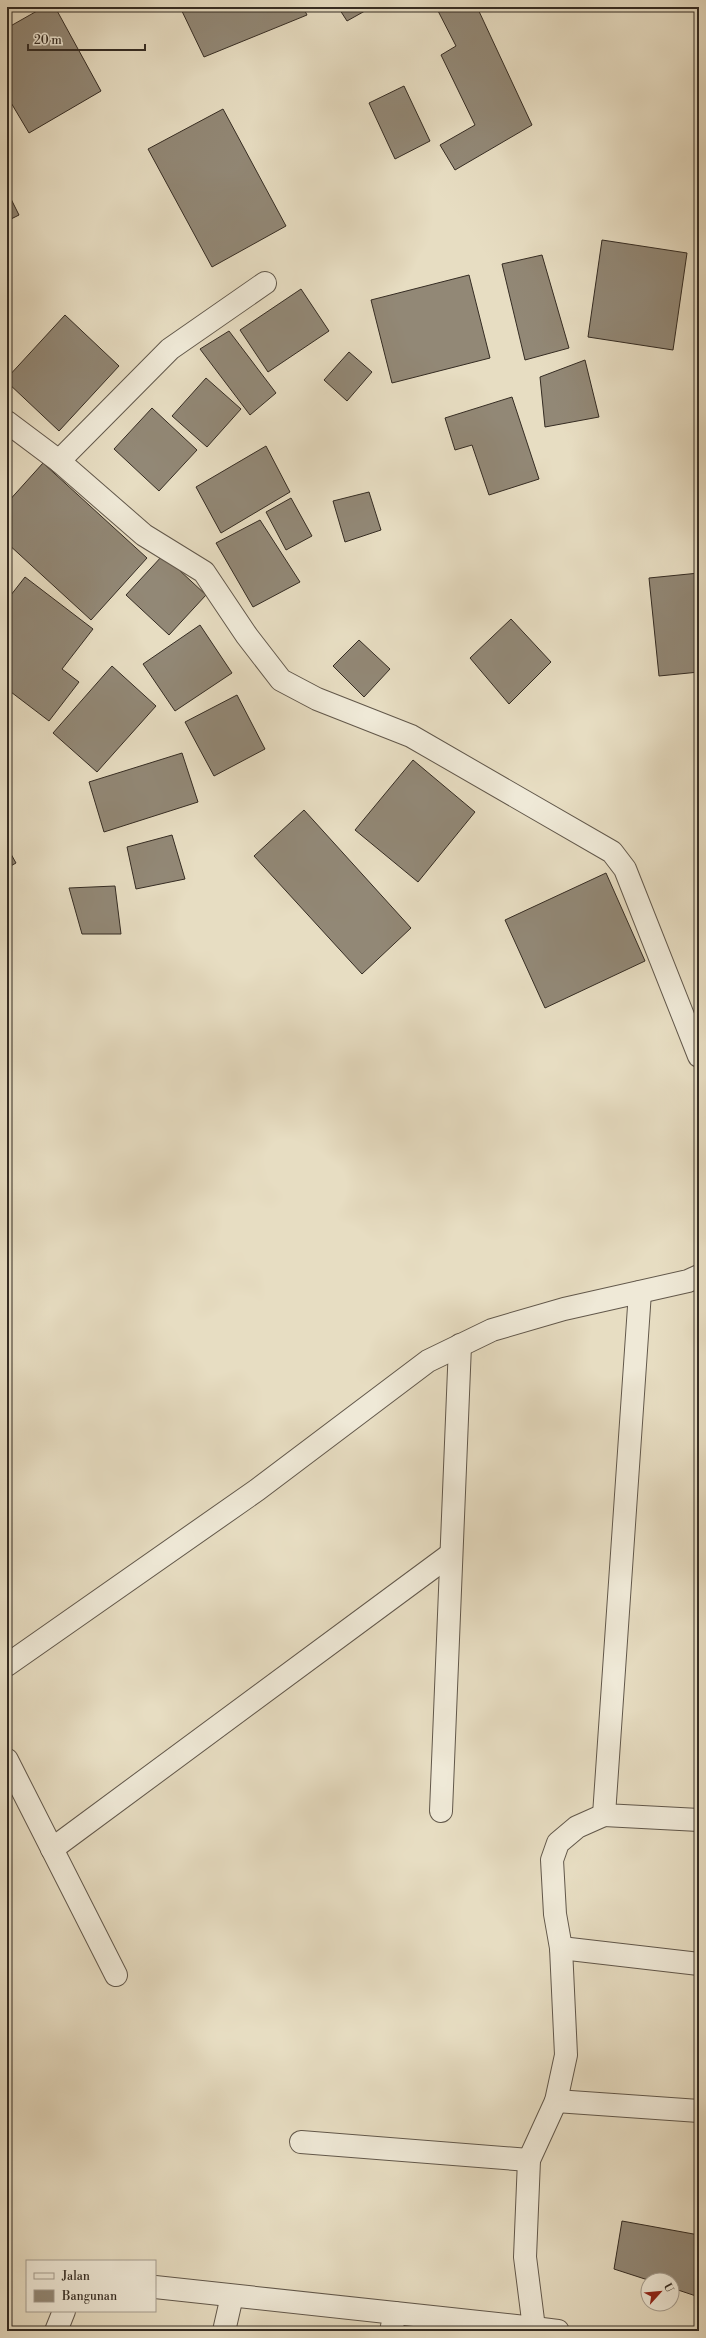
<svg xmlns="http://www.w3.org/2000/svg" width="706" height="2338" font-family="'Libre Bodoni',serif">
<rect width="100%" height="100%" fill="#e7ddc2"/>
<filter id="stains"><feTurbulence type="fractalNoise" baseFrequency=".005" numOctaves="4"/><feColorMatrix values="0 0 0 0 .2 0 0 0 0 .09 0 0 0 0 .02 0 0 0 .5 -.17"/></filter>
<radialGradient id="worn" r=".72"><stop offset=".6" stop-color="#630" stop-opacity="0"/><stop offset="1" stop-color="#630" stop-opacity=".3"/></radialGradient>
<!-- building -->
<g fill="#928876" stroke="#352c23">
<path d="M 44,7 L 55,7 L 101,91 L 29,133 L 7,96 L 7,28 Z"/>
<path d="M 180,7 L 303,7 L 307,15 L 204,57 Z"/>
<path d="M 338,7 L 372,7 L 347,21 Z"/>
<path d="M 436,7 L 477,7 L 532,125 L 455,170 L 440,145 L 475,125 L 441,55 L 456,46 Z"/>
<path d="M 404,86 L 430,141 L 395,159 L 369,103 Z"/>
<path d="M 223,109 L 286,226 L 212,267 L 148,149 Z"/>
<path d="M 7,191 L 19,215 L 7,221 Z"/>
<path d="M 602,240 L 687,253 L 673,350 L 588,337 Z"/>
<path d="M 542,255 L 569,348 L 525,360 L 502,264 Z"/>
<path d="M 469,275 L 490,358 L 392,383 L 371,300 Z"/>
<path d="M 301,289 L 329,331 L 268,372 L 240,330 Z"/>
<path d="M 65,315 L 119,366 L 59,431 L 7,382 L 7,378 Z"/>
<path d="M 229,331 L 276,393 L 250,415 L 200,349 Z"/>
<path d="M 349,352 L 372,372 L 347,401 L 324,380 Z"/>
<path d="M 585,360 L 599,417 L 545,427 L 540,377 Z"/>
<path d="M 206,378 L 241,409 L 207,447 L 172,416 Z"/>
<path d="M 512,397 L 539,479 L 489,495 L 472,445 L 455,450 L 445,418 Z"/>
<path d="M 152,408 L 197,450 L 159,491 L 114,449 Z"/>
<path d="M 266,446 L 290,492 L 221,533 L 196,487 Z"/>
<path d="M 43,463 L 147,558 L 91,620 L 7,543 L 7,503 Z"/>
<path d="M 369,492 L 381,530 L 345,542 L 333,501 Z"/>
<path d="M 291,498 L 312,536 L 286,550 L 266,512 Z"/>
<path d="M 260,520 L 300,582 L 253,607 L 216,543 Z"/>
<path d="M 163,555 L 206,595 L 169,635 L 126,595 Z"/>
<path d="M 699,573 L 699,672 L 659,676 L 649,578 Z"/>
<path d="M 25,577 L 93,629 L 62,669 L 79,682 L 49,721 L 7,689 L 7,600 Z"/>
<path d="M 511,619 L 551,662 L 509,704 L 470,658 Z"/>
<path d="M 200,625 L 232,673 L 175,711 L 143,664 Z"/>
<path d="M 359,640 L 390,669 L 364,697 L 333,666 Z"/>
<path d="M 112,666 L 156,706 L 97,772 L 53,733 Z"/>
<path d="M 237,695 L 265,749 L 214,776 L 185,722 Z"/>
<path d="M 182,753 L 198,802 L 104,832 L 89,782 Z"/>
<path d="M 413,760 L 475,812 L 418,882 L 355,830 Z"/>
<path d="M 304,810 L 411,928 L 362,974 L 254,856 Z"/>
<path d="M 172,835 L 185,879 L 136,889 L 127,847 Z"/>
<path d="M 7,847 L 16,863 L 7,868 Z"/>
<path d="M 606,873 L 645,961 L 545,1008 L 505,920 Z"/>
<path d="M 115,886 L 121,934 L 82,934 L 69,888 Z"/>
<path d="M 622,2221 L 699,2235 L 699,2297 L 672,2288 L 672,2280 L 648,2280 L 614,2269 Z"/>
</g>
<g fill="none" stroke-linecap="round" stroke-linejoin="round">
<defs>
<g id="minor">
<path d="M 7,422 L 59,461 L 144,535 L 204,572 L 247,636 L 281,680 L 317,699 L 411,736 L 612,852 L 625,869 L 699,1056"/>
<path d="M 59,461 L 170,349 L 265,283"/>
<path d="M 640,1292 L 604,1815 L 699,1820"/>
<path d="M 7,1665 L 257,1490 L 428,1361 L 492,1330 L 564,1309 L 688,1281 L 699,1276"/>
<path d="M 7,1760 L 116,1975"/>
<path d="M 441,1811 L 460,1345"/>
<path d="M 52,1849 L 451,1554"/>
<path d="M 561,1948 L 699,1964"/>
<path d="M 556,2101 L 699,2111"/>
<path d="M 301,2142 L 529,2160"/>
<path d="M 155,2287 L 534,2328 L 525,2257 L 529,2160 L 556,2101 L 566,2055 L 561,1948 L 555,1914 L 552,1860 L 558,1843 L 577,1827 L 604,1815"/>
<path d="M 56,2331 L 64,2311"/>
<path d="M 224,2331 L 232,2296"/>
<path d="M 391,2331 L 395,2313"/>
<path d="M 535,2331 L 534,2328 L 558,2331"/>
</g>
</defs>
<!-- minor casing -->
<use href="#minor" stroke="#62584b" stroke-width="24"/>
<!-- minor -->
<use href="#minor" stroke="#efe9d7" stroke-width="22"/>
</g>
<!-- margin -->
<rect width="706" height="2338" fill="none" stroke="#e7ddc2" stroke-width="24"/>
<rect x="8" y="8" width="690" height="2322" fill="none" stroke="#352c23" stroke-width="2"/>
<rect x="12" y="12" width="682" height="2314" fill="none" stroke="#352c23"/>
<!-- legend -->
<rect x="26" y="2260" width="130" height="52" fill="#efe9d7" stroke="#a59d8f"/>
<rect x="34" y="2273" width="20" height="6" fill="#efe9d7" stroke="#a59d8f"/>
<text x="62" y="2280" font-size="12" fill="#352c23">Jalan</text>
<rect x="34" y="2290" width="20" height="12" fill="#928876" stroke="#a59d8f"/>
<text x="62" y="2300" font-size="12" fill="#352c23">Bangunan</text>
<!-- north arrow -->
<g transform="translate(660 2292) rotate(63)"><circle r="19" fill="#efe9d7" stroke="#a59d8f"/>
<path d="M0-3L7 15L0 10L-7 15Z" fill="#8f2418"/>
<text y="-6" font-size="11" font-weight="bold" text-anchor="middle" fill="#352c23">U</text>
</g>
<!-- scale -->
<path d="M28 44v6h117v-6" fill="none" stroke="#352c23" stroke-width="2"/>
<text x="34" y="44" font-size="12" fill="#352c23" stroke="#efe9d7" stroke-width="3" paint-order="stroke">20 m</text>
<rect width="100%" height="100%" filter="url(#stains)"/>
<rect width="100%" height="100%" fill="url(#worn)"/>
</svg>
